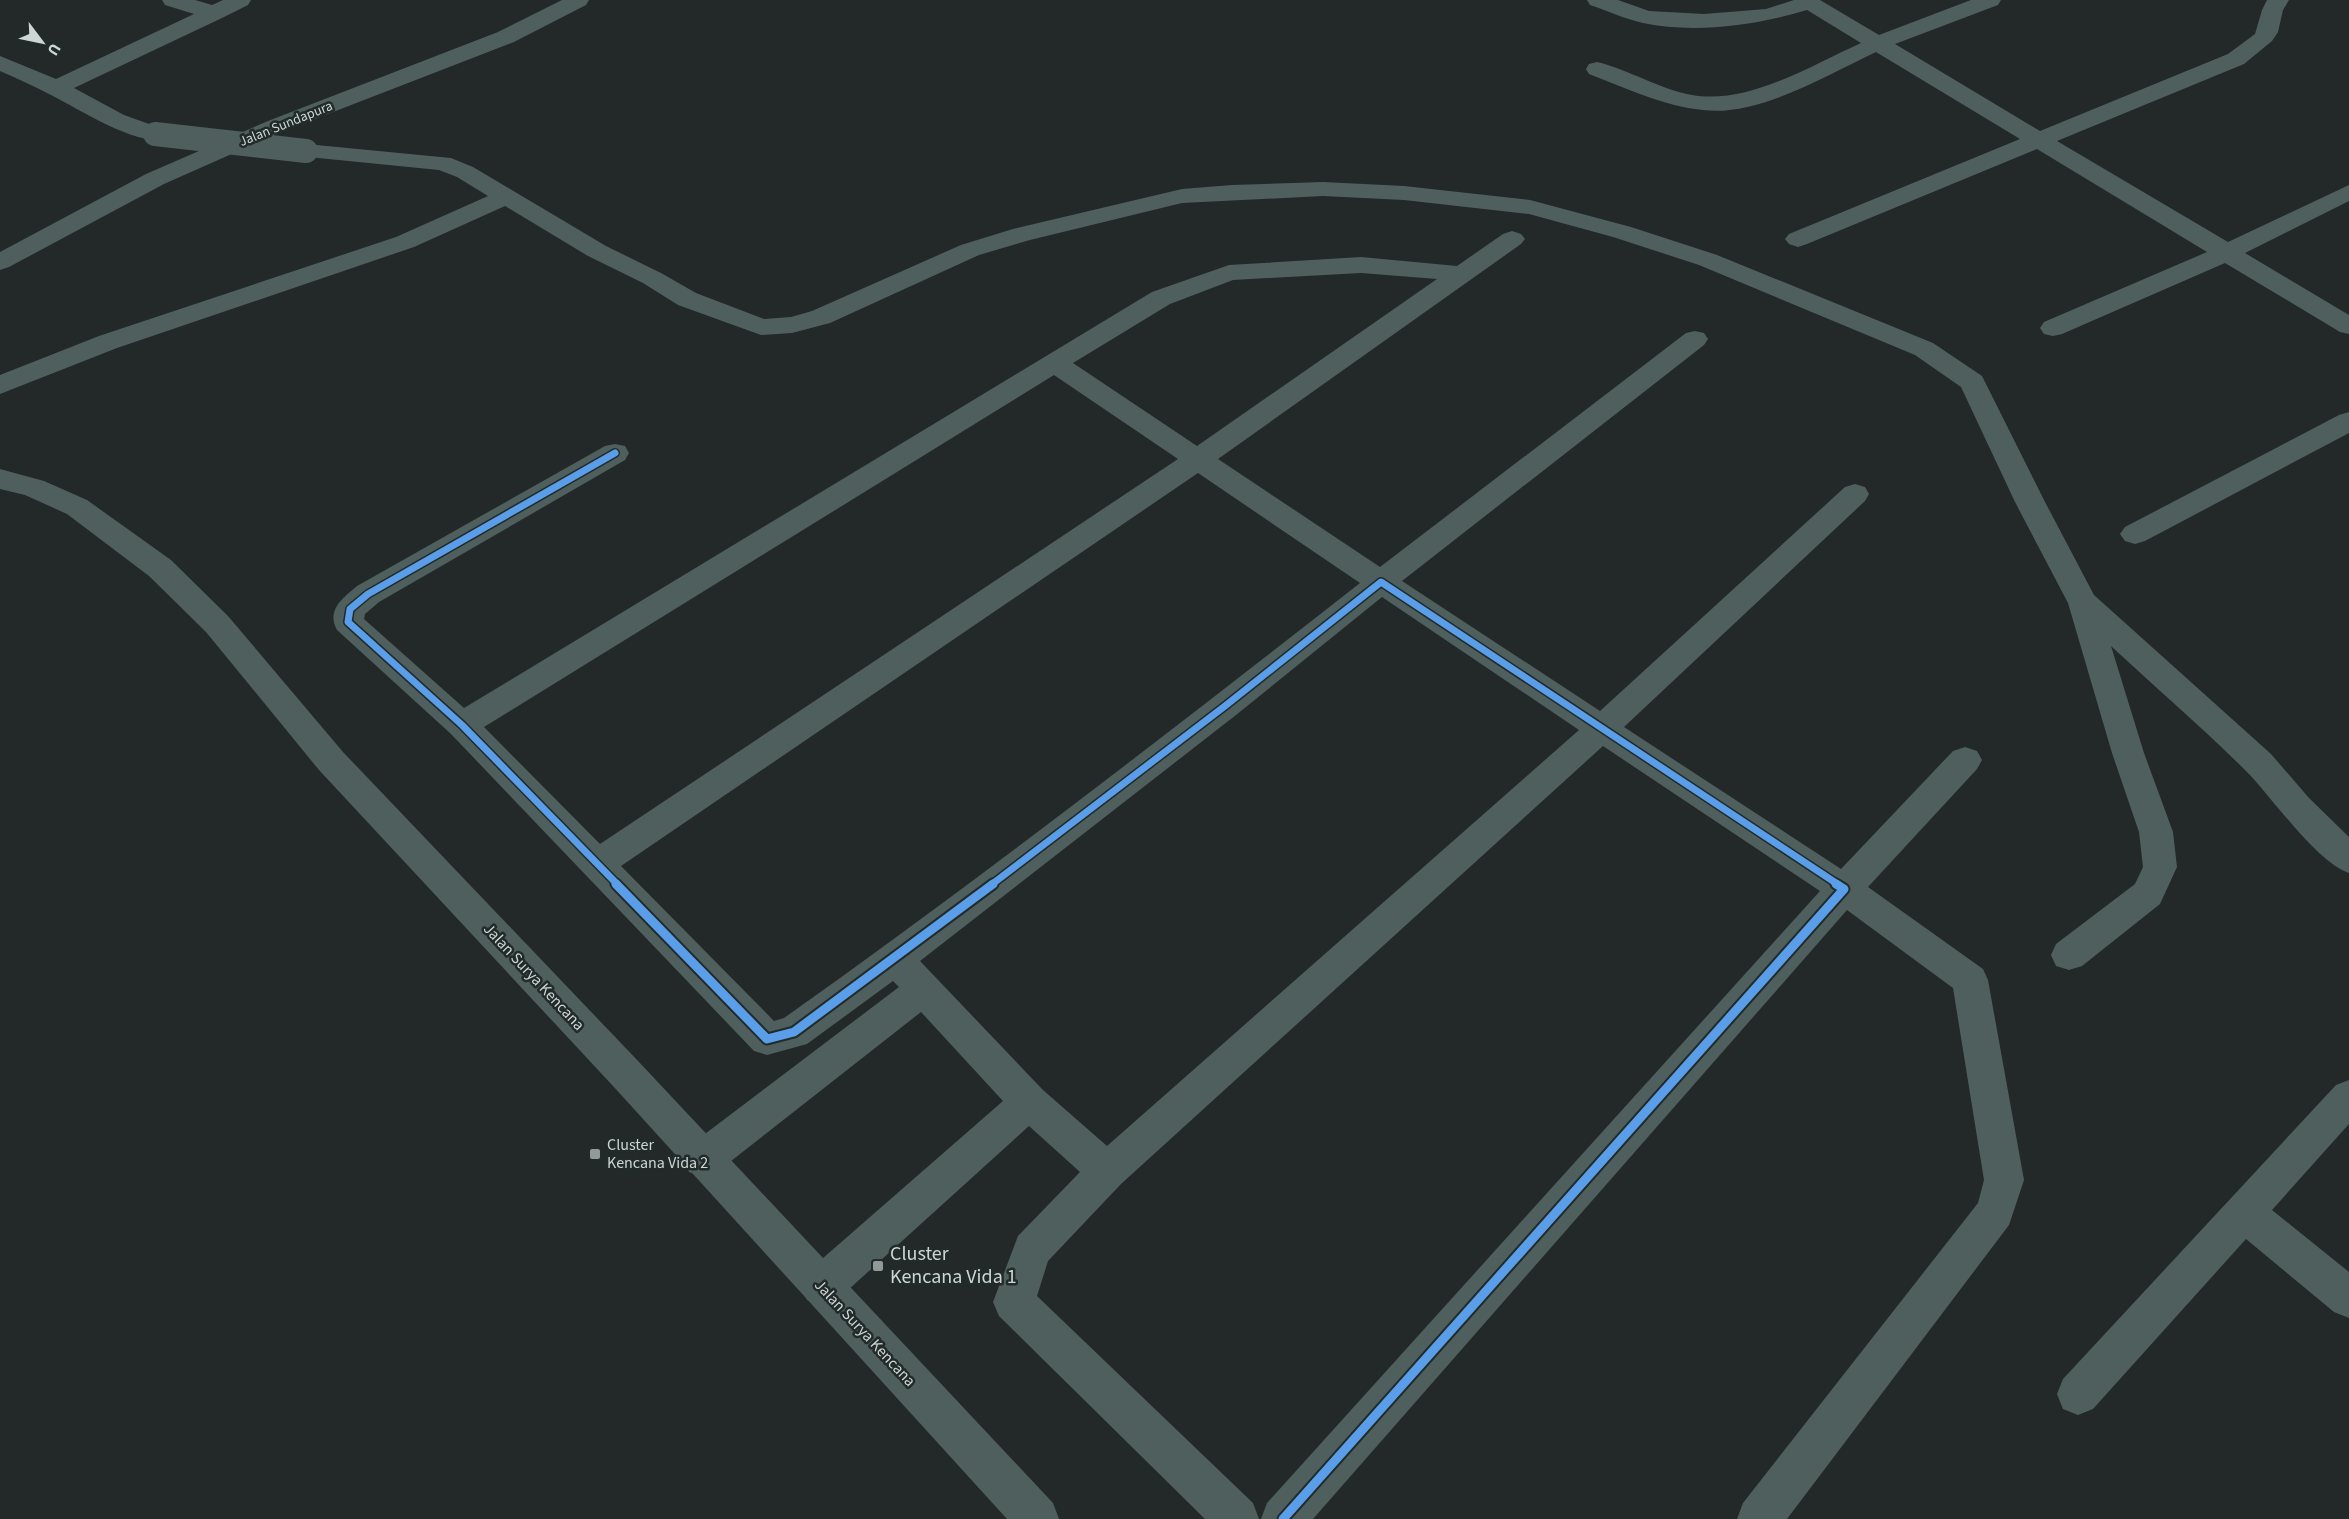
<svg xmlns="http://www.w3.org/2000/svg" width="2349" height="1519" font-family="'Source Sans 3',sans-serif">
<rect width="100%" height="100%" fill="#232928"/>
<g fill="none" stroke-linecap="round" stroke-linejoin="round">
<!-- minor -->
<g fill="#4f5f5d" fill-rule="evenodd">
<path d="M 162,0 L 195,0 L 212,5 L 223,0 L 251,0 L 248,5 L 222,18 L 74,88 L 124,115 L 163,129 L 167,134 L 163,139 C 135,146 74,106 47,93 C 32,85 16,78 0,71 L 0,56 L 56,79 L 194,14 L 165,5 Z"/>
<path d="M 1587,0 L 1618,0 L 1649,11 L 1704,14 L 1766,9 L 1794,0 L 1820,0 L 1879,35 L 1971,0 L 2001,0 L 1998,5 L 1895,44 L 2040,131 L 2228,54 L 2255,34 L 2262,10 L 2267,0 L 2289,0 L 2283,10 L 2278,32 L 2272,41 L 2244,64 L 2057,141 L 2228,242 L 2349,185 L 2349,201 L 2245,253 L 2349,315 L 2349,334 L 2340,332 L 2225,263 L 2062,334 L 2053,336 L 2044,334 L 2040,328 L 2044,322 L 2207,252 L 2037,149 L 1807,244 L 1798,247 L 1789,244 L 1785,239 L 1789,234 L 2020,139 L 1876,52 C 1827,75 1758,117 1703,110 C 1663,106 1626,88 1589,74 L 1586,69 L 1589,64 L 1597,62 C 1630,70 1659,89 1692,95 C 1748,105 1812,65 1861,43 L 1807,10 C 1757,25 1695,34 1643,23 C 1625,19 1608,11 1590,5 Z"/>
<path d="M 306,144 L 451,158 L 473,167 L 606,246 L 661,273 L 696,293 L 764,319 L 791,317 L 812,311 L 961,245 L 1013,229 L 1182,189 L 1232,185 L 1323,182 L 1404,186 L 1530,200 L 1631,227 L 1717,255 L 1933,343 L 1982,376 L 2045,502 L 2094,595 L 2271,754 L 2309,798 L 2349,837 L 2349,873 C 2316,862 2272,797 2246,771 C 2203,728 2156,688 2111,646 L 2144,753 L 2173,832 L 2177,867 L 2160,904 L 2082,966 L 2069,970 L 2056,966 L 2051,955 L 2056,944 L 2135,884 L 2143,867 L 2139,832 L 2112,753 L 2068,603 L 2015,502 L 1961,387 L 1915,355 L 1699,265 L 1613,237 L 1529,214 L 1404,200 L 1323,196 L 1182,203 L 1030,240 L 979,255 L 830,323 L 792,333 L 761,335 L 678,305 L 643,283 L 588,256 L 505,206 L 414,247 L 117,348 L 0,394 L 0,375 L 99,336 L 396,237 L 488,196 L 457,177 L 439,170 L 298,156 L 294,151 L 298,146 Z"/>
<path d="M 1512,231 L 1521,234 L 1525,239 L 1521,244 L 1218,459 L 1380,567 L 1686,333 L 1695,331 L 1704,333 L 1708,339 L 1704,345 L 1402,581 L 1600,711 L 1845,487 L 1855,484 L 1865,487 L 1869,494 L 1865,501 L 1624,727 L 1841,869 L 1953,751 L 1965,747 L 1977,751 L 1982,760 L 1977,769 L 1868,887 L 1983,969 L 1988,980 L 2024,1180 L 2009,1225 L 1787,1519 L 1737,1519 L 1743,1503 L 1978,1203 L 1984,1180 L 1953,988 L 1847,910 L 1313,1519 L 1261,1519 L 1267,1503 L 1820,891 L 1603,746 L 1121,1184 L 1048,1261 L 1037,1296 L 1253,1503 L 1259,1519 L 1205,1519 L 999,1316 L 993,1302 L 1018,1236 L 1080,1172 L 1029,1126 L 837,1300 L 822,1306 L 807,1300 L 801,1286 L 807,1272 L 1003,1101 L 921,1012 L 717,1172 L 703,1177 L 689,1172 L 683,1159 L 689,1146 L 899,987 L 893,981 L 807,1044 L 767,1055 L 754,1051 L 451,734 L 337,630 C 326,610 343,598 357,586 L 605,446 L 615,444 L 625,446 L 629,453 L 625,460 L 379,602 L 365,614 L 364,619 L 464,708 L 1152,292 L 1229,265 L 1361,257 L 1457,266 L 1503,234 ZM 1361,273 L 1437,279 L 1197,446 L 1073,363 L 1170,304 L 1233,280 ZM 1054,375 L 1178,459 L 600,844 L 484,727 ZM 1198,473 L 1360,583 C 1171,731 980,879 784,1018 L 774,1021 L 621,866 ZM 1382,597 L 1579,730 L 1107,1146 L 1043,1090 L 920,961 L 1236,715 Z"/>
<path d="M 2349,412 L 2349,433 L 2145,541 L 2135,544 L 2125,541 L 2120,534 L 2125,527 L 2339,415 Z"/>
<path d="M 2349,1080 L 2349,1124 L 2272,1210 L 2349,1272 L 2349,1318 L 2334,1312 L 2246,1239 L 2093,1409 L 2078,1415 L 2063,1409 L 2057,1394 L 2063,1379 L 2336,1085 Z"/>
</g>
<!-- tertiary -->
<g fill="#4f5f5d" fill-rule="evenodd">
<path d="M 562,0 L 589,0 L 586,5 L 514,42 L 284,131 L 164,184 L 9,267 L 0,270 L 0,252 L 146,174 L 268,121 L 498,32 Z"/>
<path d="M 0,469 L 44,481 L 87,500 L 171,560 L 228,616 L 343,752 L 639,1062 L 1053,1503 L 1059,1519 L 1007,1519 L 613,1086 L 319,770 L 206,632 L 149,576 L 67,514 L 25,495 L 0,489 Z"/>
</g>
<!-- minor-bridge -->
<path stroke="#4f5f5d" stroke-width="24" d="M 155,134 L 306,151"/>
<defs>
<g id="cycleway-far1">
<path d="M 615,453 L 368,594 L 350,609 L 348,622 L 462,725 L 618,885"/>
<path d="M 991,885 L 1225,706 L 1381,582 L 1839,885"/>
</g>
<g id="cycleway">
<path d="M 616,884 L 767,1039 L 794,1032 L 993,884"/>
<path d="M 1283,1519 L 1844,889 L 1836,884"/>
</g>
</defs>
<!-- cycleway-far1 casing -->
<use href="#cycleway-far1" stroke="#212b29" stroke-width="10"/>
<!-- cycleway casing -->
<use href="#cycleway" stroke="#212b29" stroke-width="13"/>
<!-- cycleway-far1 -->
<use href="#cycleway-far1" stroke="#5a9eea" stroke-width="7"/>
<!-- cycleway -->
<use href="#cycleway" stroke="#5a9eea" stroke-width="9"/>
</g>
<!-- markers -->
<g fill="#929997" stroke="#212b29" stroke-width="2">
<rect x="589" y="1148" width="12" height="12" rx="3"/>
<rect x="872" y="1260" width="12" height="12" rx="3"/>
</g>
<g text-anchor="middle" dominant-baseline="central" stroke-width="5" stroke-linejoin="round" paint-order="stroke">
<!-- far-street labels -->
<g font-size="14" fill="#ced5d3" stroke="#212b29">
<text transform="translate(286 124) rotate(-22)">Jalan Sundapura</text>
</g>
<!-- street labels -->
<g font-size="16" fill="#ced5d3" stroke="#212b29">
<text transform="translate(534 977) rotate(47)">Jalan Surya Kencana</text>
<text transform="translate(865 1333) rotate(47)">Jalan Surya Kencana</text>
</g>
<!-- poi labels -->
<g font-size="16" fill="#ced5d3" stroke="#212b29" text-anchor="start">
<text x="607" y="1145">Cluster<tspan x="607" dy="18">Kencana Vida 2</tspan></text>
</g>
<!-- near-poi labels -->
<g font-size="20" fill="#ced5d3" stroke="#212b29" text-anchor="start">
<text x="890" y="1254">Cluster<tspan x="890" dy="23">Kencana Vida 1</tspan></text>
</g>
</g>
<!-- north arrow -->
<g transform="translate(42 42) rotate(122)" stroke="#212b29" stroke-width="4.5" paint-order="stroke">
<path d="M0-4.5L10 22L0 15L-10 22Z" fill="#ced5d3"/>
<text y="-9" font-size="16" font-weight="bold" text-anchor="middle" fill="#ced5d3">U</text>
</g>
</svg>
